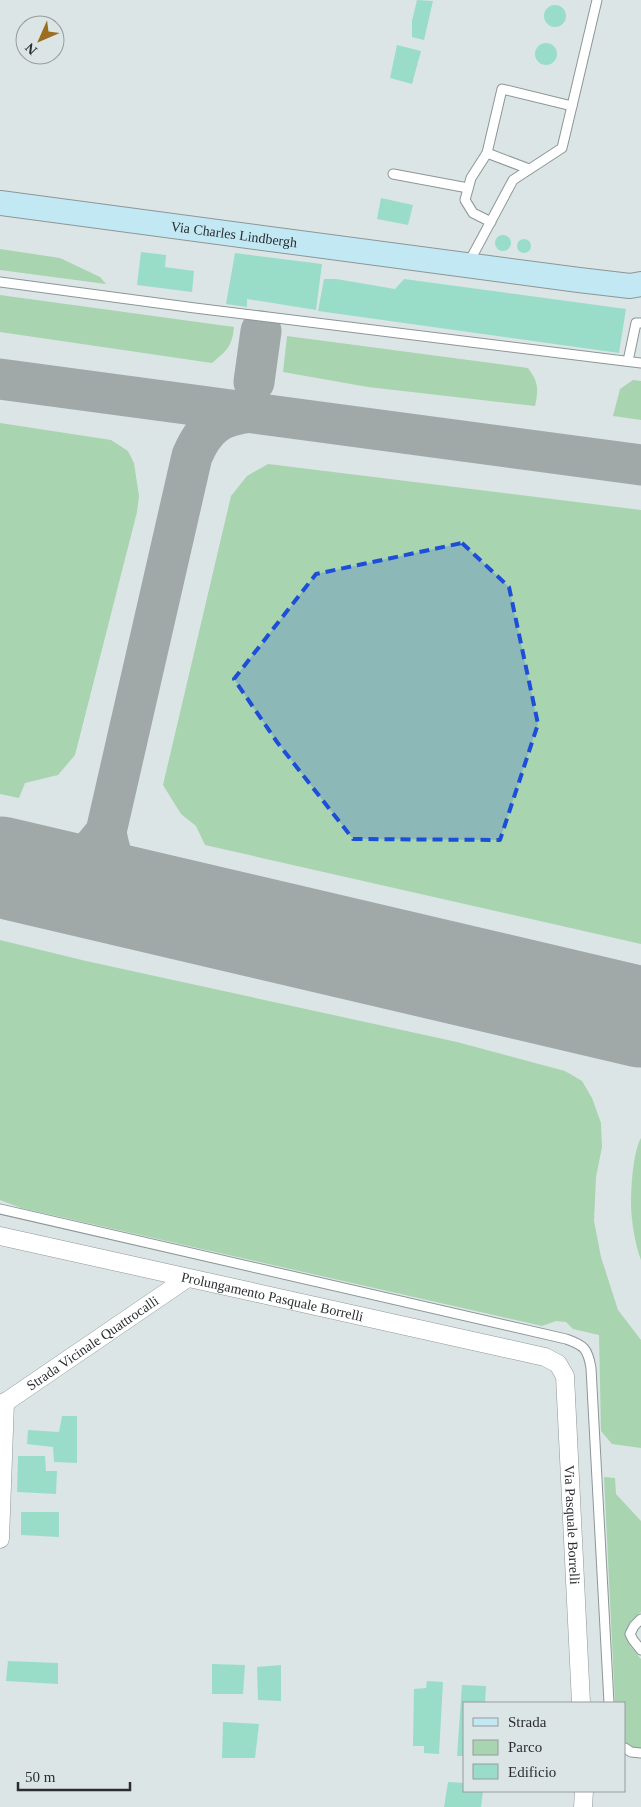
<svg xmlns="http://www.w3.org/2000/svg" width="641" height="1807" font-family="Georgia,serif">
<rect width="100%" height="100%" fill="#dbe5e6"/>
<!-- green -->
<g fill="#a8d4b0">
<path d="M 0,249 L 60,258 L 100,277 L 106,284 L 0,270 Z"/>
<path d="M 0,295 L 234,327 C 232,347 227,350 212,363 L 0,332 Z"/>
<path d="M 287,336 L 528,368 C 538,382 539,388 535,406 L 368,387 L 283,372 Z"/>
<path d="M 633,380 L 641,381 L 641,420 L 613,416 L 620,389 Z"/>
<path d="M 0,423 L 111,440 L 128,451 L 134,463 L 139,496 L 137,512 L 75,755 L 58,775 L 25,783 L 19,798 L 0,794 Z"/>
<path d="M 268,464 L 641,510 L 641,944 L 205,845 L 196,826 L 181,814 L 163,785 L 231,496 L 247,476 Z"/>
<path d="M 0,940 L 86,961 L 457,1042 L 565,1071 L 582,1081 L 592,1098 L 601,1123 L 602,1147 L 596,1177 L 594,1221 L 601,1257 L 618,1310 L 641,1340 L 641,1448 L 612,1444 L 601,1431 L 599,1335 L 573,1329 L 566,1322 L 556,1321 L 542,1326 L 21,1208 L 0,1200 Z"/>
<path d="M 641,1138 L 641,1260 C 635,1245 631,1219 631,1203 C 631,1187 633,1152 641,1138 Z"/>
<path d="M 604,1477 L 615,1478 L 616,1494 L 641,1521 L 641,1612 L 631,1621 L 625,1635 L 631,1647 L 641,1659 L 641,1750 L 626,1745 L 625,1742 L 625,1703 L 615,1703 Z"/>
</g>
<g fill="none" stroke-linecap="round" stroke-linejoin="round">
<!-- taxiway -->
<g stroke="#a0a8a8" stroke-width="41">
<path d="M 0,379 L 641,465"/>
<path d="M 254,382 L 261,331"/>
<path d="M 106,832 C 114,878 126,885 165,906"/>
<path d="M 24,873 C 68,866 77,871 106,832 L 192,456 C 205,426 218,416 251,412"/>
</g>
<!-- runway -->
<path stroke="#a0a8a8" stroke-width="101" d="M 0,867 L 641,1017"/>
</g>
<!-- building -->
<g fill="#99ddc9">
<path d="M 417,0 L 433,1 L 424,40 L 412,37 L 412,21 Z"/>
<circle cx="555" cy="16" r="11"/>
<circle cx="546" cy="54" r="11"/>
<path d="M 397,45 L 421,51 L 412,84 L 390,78 Z"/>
<path d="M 381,198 L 413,205 L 408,225 L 377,219 Z"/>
<circle cx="503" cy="243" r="8"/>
<circle cx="524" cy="246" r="7"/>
<path d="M 141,252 L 166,255 L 165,267 L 194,271 L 192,292 L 137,285 Z"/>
<path d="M 235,253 L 322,264 L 316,310 L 247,299 L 247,307 L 226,304 Z"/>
<path d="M 324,279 L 336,279 L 395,289 L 404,279 L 626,309 L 619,353 L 318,311 Z"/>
<path d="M 62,1416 L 77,1416 L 77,1463 L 54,1462 L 53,1447 L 27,1444 L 28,1430 L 59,1432 Z"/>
<path d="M 18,1456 L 45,1456 L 46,1471 L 57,1471 L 56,1494 L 17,1492 Z"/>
<path d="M 21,1512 L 59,1512 L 59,1537 L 21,1535 Z"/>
<path d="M 8,1661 L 58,1663 L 58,1684 L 6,1681 Z"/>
<path d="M 212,1664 L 245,1665 L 243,1694 L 212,1694 Z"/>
<path d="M 281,1665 L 281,1701 L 258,1700 L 257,1667 Z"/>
<path d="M 427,1681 L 443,1682 L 439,1754 L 424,1753 L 424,1746 L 413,1746 L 414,1689 L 426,1688 Z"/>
<path d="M 462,1685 L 486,1686 L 485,1703 L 465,1703 L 465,1756 L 457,1756 Z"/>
<path d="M 223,1722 L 259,1724 L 255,1758 L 222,1758 Z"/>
<path d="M 448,1782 L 465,1783 L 465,1791 L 483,1791 L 481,1807 L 444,1807 Z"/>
</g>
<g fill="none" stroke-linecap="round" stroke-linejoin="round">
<defs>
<g id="lane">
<path d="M 572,106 L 597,0"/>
<path d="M 487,153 L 529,169"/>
<path d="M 393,174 L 468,188"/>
<path d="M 468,264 L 513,180 L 562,148 L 572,106 L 502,89 L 487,153 L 471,178 L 465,200 L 473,213 L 491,222"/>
<path d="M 0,282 L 195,308 L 641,363"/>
<path d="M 628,361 L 636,323 L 641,323"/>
<path d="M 0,1209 L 566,1339 C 584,1345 588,1349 591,1368 L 609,1703"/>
<path d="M 641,1619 L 634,1626 L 630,1634 L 633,1640 L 641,1650"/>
<path d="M 625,1748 L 631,1752 L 641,1753"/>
</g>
<g id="street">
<path id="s1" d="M 0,1236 L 545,1357 L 558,1364 L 565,1376 L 581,1703"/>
<path id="s2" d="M 0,1406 L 186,1279"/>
<path d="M 0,1539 L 5,1402"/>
<path d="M 583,1807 L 584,1791"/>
</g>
<g id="secondary">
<path id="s3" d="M 0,203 L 579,280 L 630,286 L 641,284"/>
</g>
</defs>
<!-- lane casing -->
<use href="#lane" stroke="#8d9696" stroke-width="11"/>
<!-- street casing -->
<use href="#street" stroke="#8d9696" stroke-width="19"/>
<!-- secondary casing -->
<use href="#secondary" stroke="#8d9696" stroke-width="26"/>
<!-- lane -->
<use href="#lane" stroke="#fff" stroke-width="9"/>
<!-- street -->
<use href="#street" stroke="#fff" stroke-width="18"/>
<!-- secondary -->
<use href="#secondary" stroke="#c2e8f4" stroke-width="24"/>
</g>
<!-- marked area -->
<path fill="#1d4ed8" fill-opacity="0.2" stroke="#1d4ed8" stroke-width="4" stroke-dasharray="10 6" stroke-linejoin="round" d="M 462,543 L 509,587 L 538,724 L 500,840 L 353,839 L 277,742 L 234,679 L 316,574 Z"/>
<g text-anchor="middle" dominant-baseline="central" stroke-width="5" stroke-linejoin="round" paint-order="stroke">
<!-- street labels -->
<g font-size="14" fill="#2b2e2f" stroke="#dbe5e6">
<text stroke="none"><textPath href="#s3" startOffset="236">Via Charles Lindbergh</textPath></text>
<text stroke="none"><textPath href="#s1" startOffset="279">Prolungamento Pasquale Borrelli</textPath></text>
<text stroke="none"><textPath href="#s2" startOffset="112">Strada Vicinale Quattrocalli</textPath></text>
<text stroke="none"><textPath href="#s1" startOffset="736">Via Pasquale Borrelli</textPath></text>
</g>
</g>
<!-- legend -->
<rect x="463" y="1702" width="162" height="90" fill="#dbe5e6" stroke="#959c9d"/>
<rect x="473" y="1718" width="25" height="8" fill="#c2e8f4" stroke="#959c9d"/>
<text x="508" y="1727" font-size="15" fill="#2b2e2f">Strada</text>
<rect x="473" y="1740" width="25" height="15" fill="#a8d4b0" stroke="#959c9d"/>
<text x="508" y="1752" font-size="15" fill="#2b2e2f">Parco</text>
<rect x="473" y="1764" width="25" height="15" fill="#99ddc9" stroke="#959c9d"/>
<text x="508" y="1777" font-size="15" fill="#2b2e2f">Edificio</text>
<!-- north arrow -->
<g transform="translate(40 40) rotate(225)"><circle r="24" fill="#dbe5e6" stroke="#959c9d"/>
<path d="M0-4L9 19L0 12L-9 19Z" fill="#9c6e1f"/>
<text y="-8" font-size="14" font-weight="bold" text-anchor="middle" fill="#2b2e2f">N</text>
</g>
<!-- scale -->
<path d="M18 1782v8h112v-8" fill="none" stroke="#2b2e2f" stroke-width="2.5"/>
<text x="25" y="1782" font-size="15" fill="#2b2e2f" stroke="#dbe5e6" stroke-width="4" paint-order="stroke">50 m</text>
</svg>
